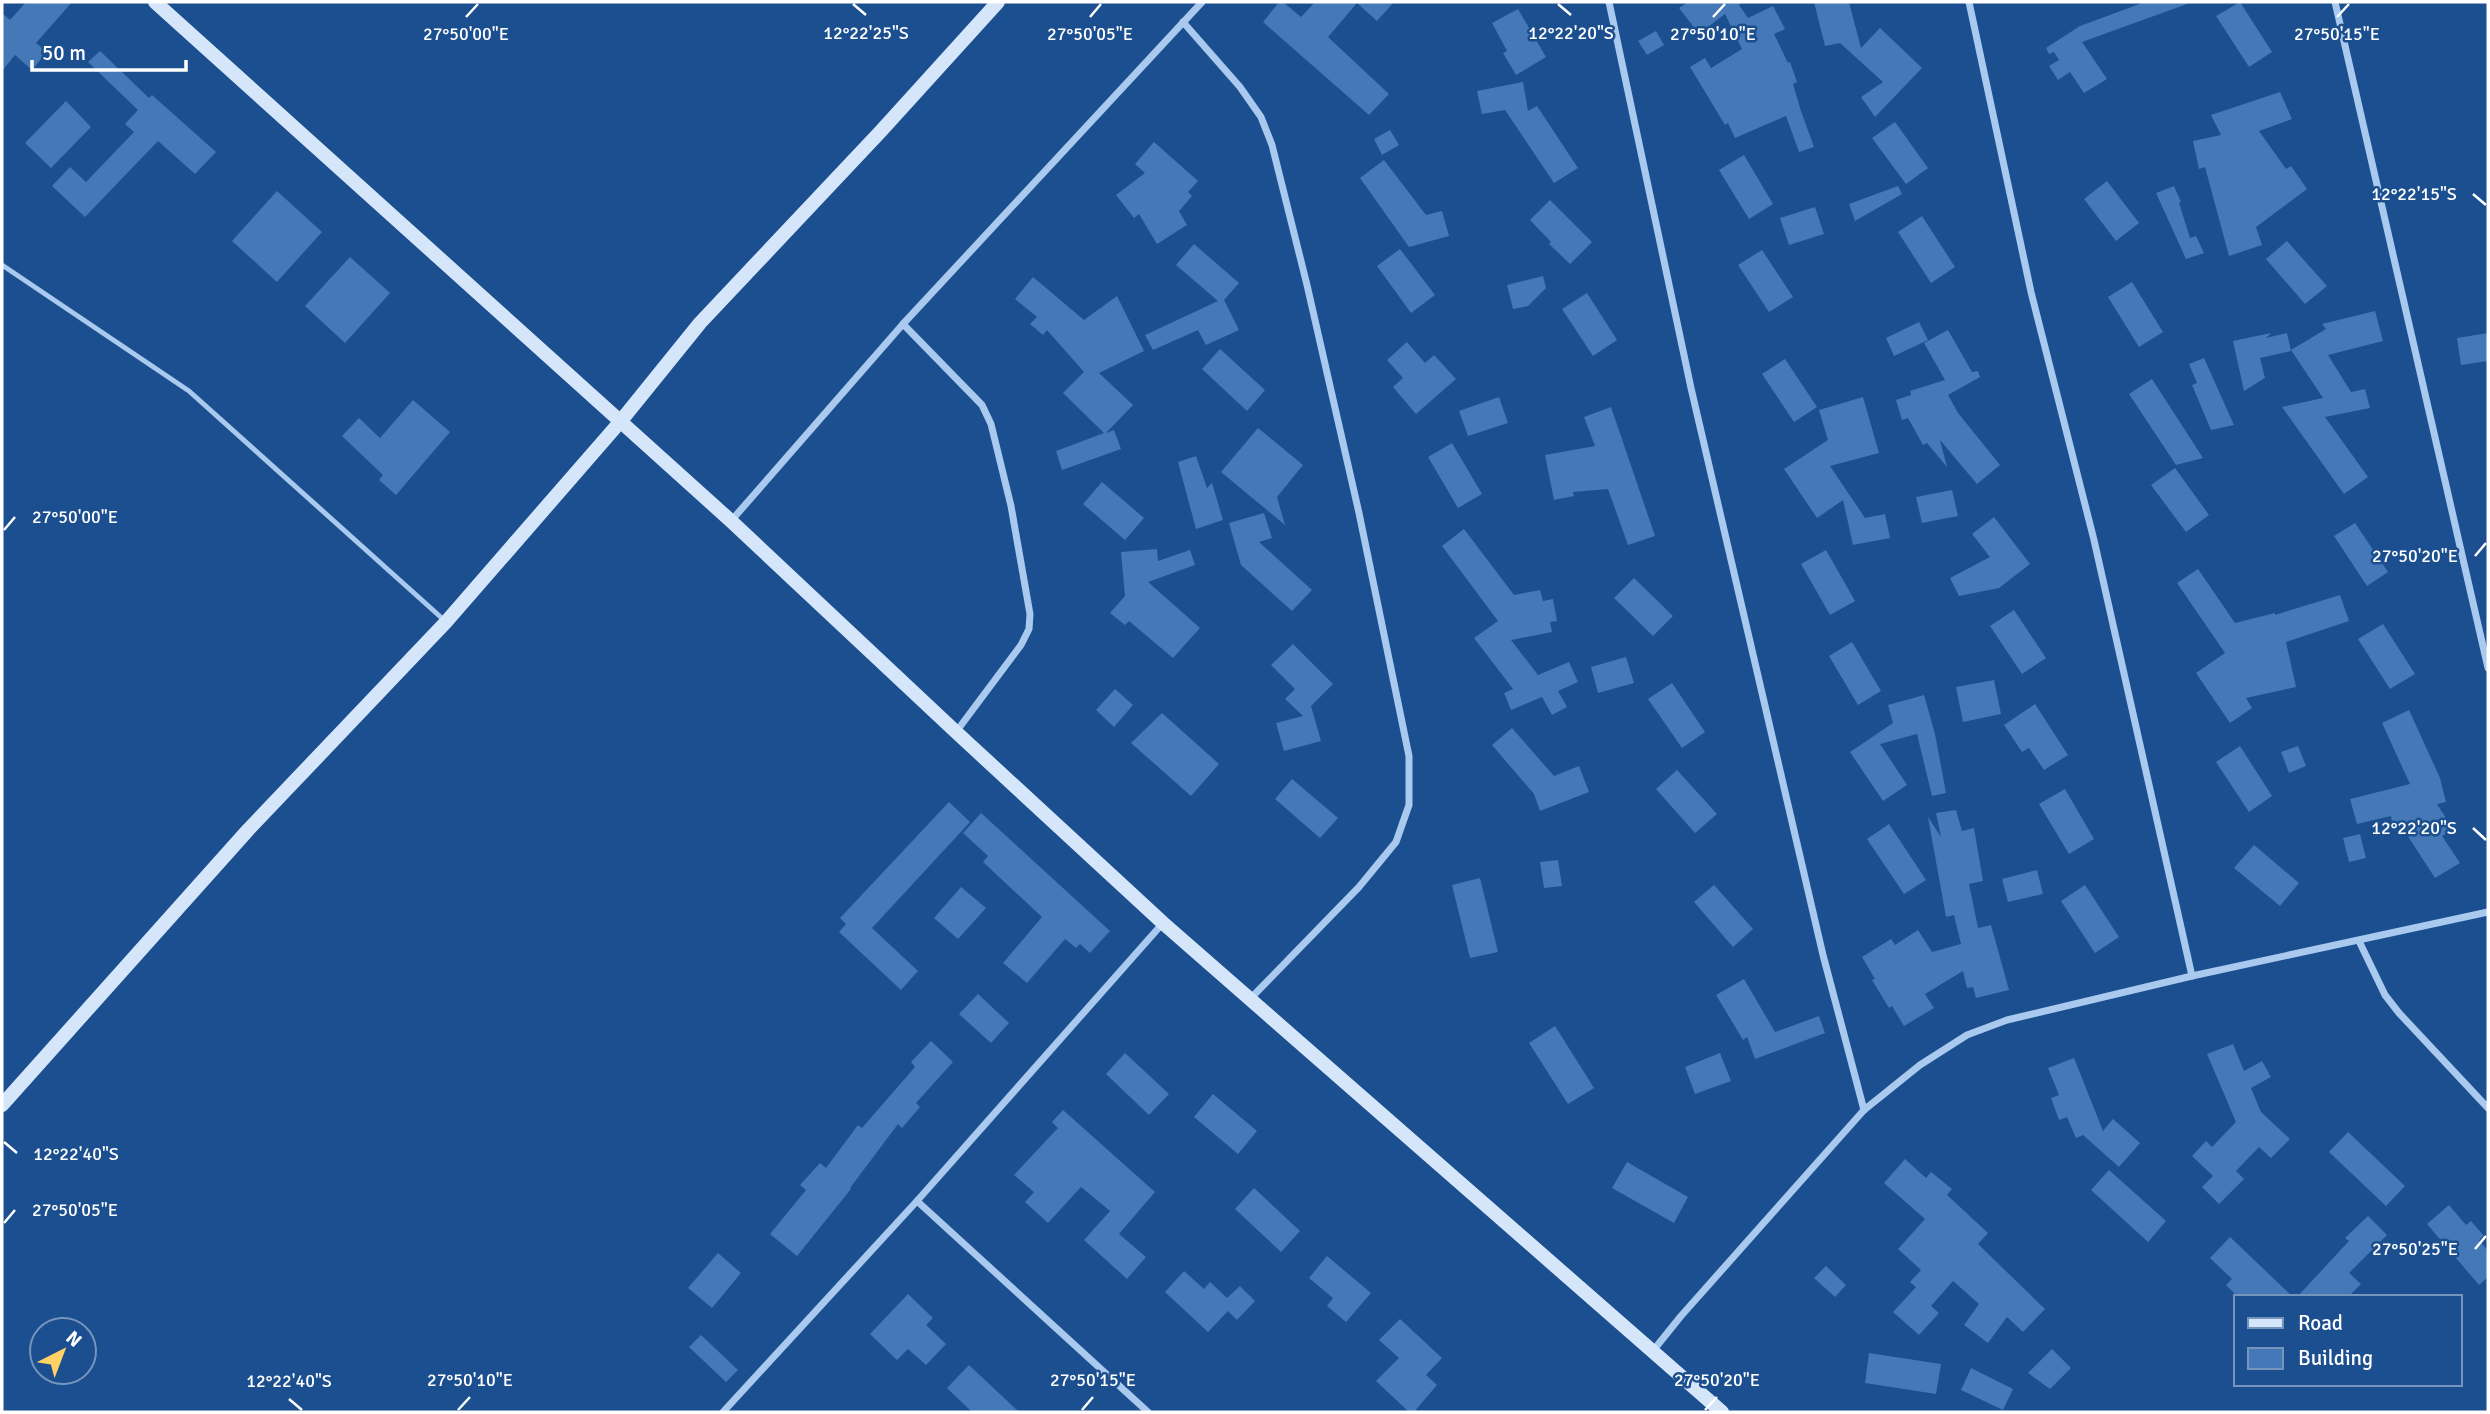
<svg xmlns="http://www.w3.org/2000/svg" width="2490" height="1414" font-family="Signika,sans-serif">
<rect width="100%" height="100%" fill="#1b4f8f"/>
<!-- building -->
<g fill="#4478b7">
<path d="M 26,2 L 72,2 L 36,43 L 47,52 L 32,70 L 15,55 L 2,71 L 2,13 L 10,20 Z"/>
<path d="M 1279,2 L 1283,2 L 1301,17 L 1315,2 L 1394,2 L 1377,21 L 1357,3 L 1328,37 L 1389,94 L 1369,115 L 1263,22 Z"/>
<path d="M 1688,2 L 1743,2 L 1739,5 L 1748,18 L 1773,6 L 1785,29 L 1774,34 L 1788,63 L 1790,62 L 1797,82 L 1793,84 L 1801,111 L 1814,147 L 1799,152 L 1786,116 L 1735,138 L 1728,123 L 1725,125 L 1690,67 L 1705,58 L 1711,68 L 1742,49 L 1725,14 L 1699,34 L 1679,8 Z"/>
<path d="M 1814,2 L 1849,2 L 1861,48 L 1880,28 L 1922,68 L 1875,117 L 1861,97 L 1883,82 L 1840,43 L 1825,46 Z"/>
<path d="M 2145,2 L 2187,2 L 2187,4 L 2082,42 L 2107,79 L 2084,93 L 2070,72 L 2058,80 L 2049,66 L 2059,60 L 2054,52 L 2049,54 L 2046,48 L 2080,26 Z"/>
<path d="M 2240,2 L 2272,52 L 2249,67 L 2216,16 Z"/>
<path d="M 1518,9 L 1546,57 L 1516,75 L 1503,53 L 1507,51 L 1492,23 Z"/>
<path d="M 1656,31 L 1664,45 L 1647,55 L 1638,41 Z"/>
<path d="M 100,51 L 149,98 L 152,95 L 216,152 L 195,174 L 158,141 L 85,217 L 52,186 L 70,167 L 86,182 L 134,132 L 125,124 L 138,110 L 88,62 Z"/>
<path d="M 1523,82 L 1528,111 L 1537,106 L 1578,168 L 1554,183 L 1505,110 L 1482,114 L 1477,91 Z"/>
<path d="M 2280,92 L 2292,119 L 2259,131 L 2286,169 L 2291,166 L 2307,189 L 2256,227 L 2262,245 L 2229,256 L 2205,167 L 2199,169 L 2193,141 L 2221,135 L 2211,115 Z"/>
<path d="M 66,101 L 91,127 L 51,168 L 25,143 Z"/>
<path d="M 1895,122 L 1928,168 L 1906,184 L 1872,138 Z"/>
<path d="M 1390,130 L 1399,145 L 1382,155 L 1374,139 Z"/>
<path d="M 1154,142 L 1198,181 L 1188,192 L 1192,196 L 1179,211 L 1187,225 L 1157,244 L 1139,214 L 1134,218 L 1116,195 L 1145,173 L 1135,164 Z"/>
<path d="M 1744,155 L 1773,204 L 1749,219 L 1719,170 Z"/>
<path d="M 1384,160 L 1426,215 L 1442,211 L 1449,236 L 1409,247 L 1360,178 Z"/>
<path d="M 2107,181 L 2139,223 L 2116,241 L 2084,199 Z"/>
<path d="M 1898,186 L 1902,194 L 1855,221 L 1849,204 Z"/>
<path d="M 2174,186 L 2181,202 L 2179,203 L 2190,238 L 2196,236 L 2204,253 L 2186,259 L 2156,193 Z"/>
<path d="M 277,191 L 322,232 L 277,282 L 232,241 Z"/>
<path d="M 1550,200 L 1592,242 L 1570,264 L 1549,244 L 1551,242 L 1530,220 Z"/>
<path d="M 1815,207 L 1824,234 L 1789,245 L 1780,218 Z"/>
<path d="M 1922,216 L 1955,267 L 1931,283 L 1898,232 Z"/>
<path d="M 2287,241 L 2327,286 L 2305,304 L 2266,259 Z"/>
<path d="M 1194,244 L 1239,283 L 1224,300 L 1239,330 L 1206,345 L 1198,330 L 1153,350 L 1145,335 L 1218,301 L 1176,265 Z"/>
<path d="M 1400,249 L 1435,295 L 1411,313 L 1377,266 Z"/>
<path d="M 1762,250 L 1793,297 L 1769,312 L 1738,265 Z"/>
<path d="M 350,257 L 390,293 L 345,343 L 305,306 Z"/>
<path d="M 1543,276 L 1546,288 L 1528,306 L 1513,309 L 1507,285 Z"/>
<path d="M 1033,277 L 1084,320 L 1117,296 L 1144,351 L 1099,373 L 1133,405 L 1106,433 L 1114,430 L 1121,449 L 1062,470 L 1056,451 L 1104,433 L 1063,393 L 1084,372 L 1047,330 L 1043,335 L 1030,324 L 1037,317 L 1015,299 Z"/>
<path d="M 2132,282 L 2163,332 L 2139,347 L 2108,297 Z"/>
<path d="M 1587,293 L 1617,340 L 1593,356 L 1562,309 Z"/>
<path d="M 2375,311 L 2383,341 L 2328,355 L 2351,392 L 2365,389 L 2370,408 L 2325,417 L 2368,477 L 2344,494 L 2282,407 L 2323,398 L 2291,350 L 2326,329 L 2322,324 Z"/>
<path d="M 1919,322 L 1928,340 L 1894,356 L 1886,338 Z"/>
<path d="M 1948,330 L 1972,372 L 1978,371 L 1980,377 L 1948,395 L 1958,413 L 2000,465 L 1977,484 L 1940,440 L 1947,467 L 1927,443 L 1923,445 L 1908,418 L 1902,420 L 1896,400 L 1911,395 L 1910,391 L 1945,380 L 1924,343 Z"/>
<path d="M 2271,333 L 2266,338 L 2287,333 L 2291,351 L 2260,358 L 2265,378 L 2244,391 L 2233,341 Z"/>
<path d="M 2488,333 L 2488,361 L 2461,365 L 2457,338 Z"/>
<path d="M 1407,342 L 1425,363 L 1434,355 L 1456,379 L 1416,414 L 1393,387 L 1403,378 L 1387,360 Z"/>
<path d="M 1220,349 L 1265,390 L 1247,411 L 1202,369 Z"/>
<path d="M 2204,358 L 2234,425 L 2211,430 L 2192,385 L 2197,383 L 2189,364 Z"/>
<path d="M 1785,359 L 1817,407 L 1794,422 L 1762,374 Z"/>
<path d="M 2152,379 L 2203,458 L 2176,465 L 2129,394 Z"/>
<path d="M 1499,397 L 1508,423 L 1468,436 L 1459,411 Z"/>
<path d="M 1863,397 L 1879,453 L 1830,466 L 1865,518 L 1885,514 L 1890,538 L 1853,545 L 1843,500 L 1817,518 L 1784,469 L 1828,440 L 1819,410 Z"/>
<path d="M 413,400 L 450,432 L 396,495 L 379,480 L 383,475 L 342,436 L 359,418 L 380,438 Z"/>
<path d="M 1611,407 L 1655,536 L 1628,545 L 1608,489 L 1573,492 L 1574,496 L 1554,500 L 1545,455 L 1595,446 L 1584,417 Z"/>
<path d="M 1258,428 L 1303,465 L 1277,497 L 1285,525 L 1221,472 Z"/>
<path d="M 1452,443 L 1482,494 L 1458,508 L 1428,457 Z"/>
<path d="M 1196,456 L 1207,488 L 1212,483 L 1223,520 L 1196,529 L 1178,462 Z"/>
<path d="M 2175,468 L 2209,515 L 2186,532 L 2151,485 Z"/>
<path d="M 1102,482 L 1144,518 L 1125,540 L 1083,504 Z"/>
<path d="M 1952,490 L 1958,516 L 1922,523 L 1916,497 Z"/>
<path d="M 1264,513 L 1272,538 L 1259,542 L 1312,590 L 1292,611 L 1241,565 L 1229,523 Z"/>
<path d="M 1994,517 L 2030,564 L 1999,588 L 1959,596 L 1950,578 L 1990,557 L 1972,534 Z"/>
<path d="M 2355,523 L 2388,572 L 2367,586 L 2334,536 Z"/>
<path d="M 1464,529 L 1514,595 L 1540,590 L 1543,601 L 1553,599 L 1557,621 L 1550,622 L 1552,632 L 1511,640 L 1538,675 L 1569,662 L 1578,682 L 1558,691 L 1567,707 L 1552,715 L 1542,697 L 1511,710 L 1504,693 L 1513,689 L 1474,638 L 1498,621 L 1442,546 Z"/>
<path d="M 1157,549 L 1158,561 L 1190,550 L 1195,565 L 1148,582 L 1200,628 L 1173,658 L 1129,621 L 1125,625 L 1110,613 L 1125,596 L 1121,552 Z"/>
<path d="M 1826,550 L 1855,601 L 1830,615 L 1801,564 Z"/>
<path d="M 2198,569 L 2235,623 L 2275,613 L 2275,615 L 2340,595 L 2349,621 L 2286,642 L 2296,687 L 2246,698 L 2252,708 L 2230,723 L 2196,673 L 2225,653 L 2177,583 Z"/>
<path d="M 1634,578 L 1673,616 L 1653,636 L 1614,598 Z"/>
<path d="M 2014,610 L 2046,658 L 2022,674 L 1990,626 Z"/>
<path d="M 2383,624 L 2415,674 L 2390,689 L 2358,639 Z"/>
<path d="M 1852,642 L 1881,691 L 1858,705 L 1829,656 Z"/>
<path d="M 1293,644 L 1333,684 L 1311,706 L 1321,741 L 1284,751 L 1276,723 L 1303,716 L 1285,699 L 1295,689 L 1271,665 Z"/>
<path d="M 1626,657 L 1634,683 L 1598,693 L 1591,667 Z"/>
<path d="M 1994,680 L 2001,714 L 1963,722 L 1956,687 Z"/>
<path d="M 1672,683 L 1705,732 L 1682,748 L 1648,699 Z"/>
<path d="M 1115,689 L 1133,705 L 1114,727 L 1096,710 Z"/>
<path d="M 1924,695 L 1935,734 L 1946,793 L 1932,796 L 1917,734 L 1880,744 L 1907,785 L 1883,801 L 1850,752 L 1893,723 L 1888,705 Z"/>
<path d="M 2035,704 L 2068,755 L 2044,770 L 2029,748 L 2022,752 L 2004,725 Z"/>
<path d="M 2409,710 L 2440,778 L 2446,802 L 2437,804 L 2453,829 L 2442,836 L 2460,863 L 2435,878 L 2398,821 L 2392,823 L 2391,816 L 2357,824 L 2350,799 L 2410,784 L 2382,723 Z"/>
<path d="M 1162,713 L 1219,764 L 1191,796 L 1131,743 Z"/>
<path d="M 1512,728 L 1554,776 L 1579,766 L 1589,792 L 1540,811 L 1534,794 L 1492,745 Z"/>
<path d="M 2240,746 L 2272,796 L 2249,812 L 2216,762 Z"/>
<path d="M 2298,746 L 2306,766 L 2289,773 L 2281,752 Z"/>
<path d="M 1677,770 L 1717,814 L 1695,833 L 1656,789 Z"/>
<path d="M 1292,779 L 1338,818 L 1320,838 L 1275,799 Z"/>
<path d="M 2065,789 L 2094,839 L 2069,854 L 2039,804 Z"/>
<path d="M 949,802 L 970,822 L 872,928 L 918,971 L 901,990 L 839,932 L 846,924 L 840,918 Z"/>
<path d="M 1956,810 L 1962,831 L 1974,828 L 1983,881 L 1969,884 L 1978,928 L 1991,925 L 2009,990 L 1976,998 L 1973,987 L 1967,988 L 1963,971 L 1925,994 L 1934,1008 L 1904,1026 L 1892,1006 L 1889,1008 L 1872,980 L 1875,979 L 1862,957 L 1891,939 L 1895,945 L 1918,930 L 1932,952 L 1961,944 L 1954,915 L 1946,917 L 1928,817 L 1941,837 L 1936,813 Z"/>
<path d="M 981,813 L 1110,931 L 1090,953 L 1080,944 L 1076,948 L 1065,939 L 1027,983 L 1003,963 L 1042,917 L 983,862 L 988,856 L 963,833 Z"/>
<path d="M 1889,824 L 1926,880 L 1904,894 L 1867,839 Z"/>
<path d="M 2360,834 L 2366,858 L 2349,862 L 2343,838 Z"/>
<path d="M 2254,845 L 2299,883 L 2280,906 L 2234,868 Z"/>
<path d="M 1558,860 L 1562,886 L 1544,888 L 1540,862 Z"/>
<path d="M 2037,870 L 2043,894 L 2008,902 L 2002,879 Z"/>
<path d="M 1480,878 L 1498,952 L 1470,958 L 1452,885 Z"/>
<path d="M 1714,885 L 1753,929 L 1733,947 L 1694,902 Z"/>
<path d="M 2085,885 L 2119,937 L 2095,953 L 2061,901 Z"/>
<path d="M 961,887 L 986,908 L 958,939 L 934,918 Z"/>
<path d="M 1744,979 L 1775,1032 L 1819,1016 L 1825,1033 L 1755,1059 L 1747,1037 L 1743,1040 L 1716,995 Z"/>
<path d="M 978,994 L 1009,1023 L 991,1043 L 959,1014 Z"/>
<path d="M 1555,1026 L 1594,1088 L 1568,1104 L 1529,1043 Z"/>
<path d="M 931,1041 L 953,1062 L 916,1103 L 920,1107 L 902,1128 L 898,1124 L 850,1188 L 851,1189 L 797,1256 L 770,1234 L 806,1190 L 800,1185 L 820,1163 L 826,1168 L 858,1125 L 862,1128 L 915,1067 L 911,1062 Z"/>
<path d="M 2233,1044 L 2244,1071 L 2262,1061 L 2271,1077 L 2251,1088 L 2261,1112 L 2290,1139 L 2271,1158 L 2259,1147 L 2236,1171 L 2244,1179 L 2219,1204 L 2202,1187 L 2213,1176 L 2192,1156 L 2206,1141 L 2212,1147 L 2236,1122 L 2207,1054 Z"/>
<path d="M 1125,1053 L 1169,1094 L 1149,1115 L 1106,1074 Z"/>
<path d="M 1720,1053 L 1731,1081 L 1695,1094 L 1685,1067 Z"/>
<path d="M 2074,1058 L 2103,1131 L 2113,1119 L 2140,1143 L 2119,1167 L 2083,1135 L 2076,1138 L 2067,1117 L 2059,1120 L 2051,1098 L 2059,1095 L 2048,1068 Z"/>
<path d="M 1213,1094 L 1257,1131 L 1238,1154 L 1194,1117 Z"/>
<path d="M 1063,1110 L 1155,1192 L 1119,1234 L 1146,1257 L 1127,1279 L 1084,1240 L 1110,1211 L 1081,1187 L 1048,1223 L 1025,1202 L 1034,1192 L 1014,1175 L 1058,1128 L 1052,1122 Z"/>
<path d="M 2348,1132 L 2405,1186 L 2386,1206 L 2329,1152 Z"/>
<path d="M 1905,1159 L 1926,1178 L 1931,1172 L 1952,1189 L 1947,1195 L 1988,1233 L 1978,1244 L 2045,1309 L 2023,1332 L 2007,1317 L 1988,1343 L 1964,1325 L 1979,1304 L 1953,1281 L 1931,1306 L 1939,1313 L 1919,1335 L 1893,1312 L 1916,1287 L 1910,1282 L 1921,1270 L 1898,1249 L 1925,1219 L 1884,1183 Z"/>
<path d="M 1627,1162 L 1688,1197 L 1674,1223 L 1612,1188 Z"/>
<path d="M 2109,1170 L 2166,1221 L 2148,1242 L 2091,1190 Z"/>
<path d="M 1254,1188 L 1300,1231 L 1281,1252 L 1235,1209 Z"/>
<path d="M 2449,1205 L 2466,1225 L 2471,1221 L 2484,1236 L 2479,1240 L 2488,1251 L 2488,1277 L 2479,1285 L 2427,1224 Z"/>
<path d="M 2368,1216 L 2387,1235 L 2349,1273 L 2361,1284 L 2348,1297 L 2297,1297 L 2349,1241 L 2345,1238 Z"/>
<path d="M 2230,1237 L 2293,1297 L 2238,1297 L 2226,1285 L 2232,1279 L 2210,1258 Z"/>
<path d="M 718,1253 L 741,1273 L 712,1308 L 688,1288 Z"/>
<path d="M 1327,1256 L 1371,1293 L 1346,1322 L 1327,1306 L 1333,1298 L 1309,1278 Z"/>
<path d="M 1826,1266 L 1846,1285 L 1835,1297 L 1814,1278 Z"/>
<path d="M 1184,1271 L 1204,1289 L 1210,1282 L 1227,1298 L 1240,1286 L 1255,1301 L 1237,1320 L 1228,1311 L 1208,1332 L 1165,1292 Z"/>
<path d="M 908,1294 L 933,1318 L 926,1325 L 946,1344 L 926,1365 L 908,1349 L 897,1360 L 870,1334 Z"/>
<path d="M 1400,1319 L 1442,1358 L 1426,1375 L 1437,1385 L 1414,1412 L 1409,1412 L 1376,1381 L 1399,1358 L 1379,1340 Z"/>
<path d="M 701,1335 L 738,1370 L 726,1382 L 689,1347 Z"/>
<path d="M 2052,1349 L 2071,1368 L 2050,1389 L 2028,1373 Z"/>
<path d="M 1869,1353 L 1941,1364 L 1936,1394 L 1865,1383 Z"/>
<path d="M 969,1365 L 1019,1412 L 972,1412 L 947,1388 Z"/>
<path d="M 1971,1368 L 2013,1389 L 2003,1410 L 1961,1390 Z"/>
</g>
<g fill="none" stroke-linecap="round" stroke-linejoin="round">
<!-- lane -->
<path stroke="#a9c9ee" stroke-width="5" d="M 2,265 L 189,391 L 444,620"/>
<!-- street -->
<g stroke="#a9c9ee" stroke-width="7">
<path d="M 1609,2 L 1691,388 L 1823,955 L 1864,1110"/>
<path d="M 1969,2 L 2031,292 L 2094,540 L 2192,976"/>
<path d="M 2335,2 L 2488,668"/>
<path d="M 1183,22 L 1240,87 L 1261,117 L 1272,145 L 1307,285 L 1359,513 L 1409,756 L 1409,805 L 1396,842 L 1359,887 L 1250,999"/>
<path d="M 903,324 L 982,405 L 991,424 L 1011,506 L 1030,614 L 1029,629 L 1021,645 L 956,732"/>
<path d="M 731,521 L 903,324 L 1202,2"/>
<path d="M 2359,941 L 2385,995 L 2399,1013 L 2488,1108"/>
<path d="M 917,1201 L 1148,1412"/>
<path d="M 1652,1352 L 1681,1316 L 1864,1110 L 1920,1065 L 1967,1035 L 2007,1020 L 2192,976 L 2488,912"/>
<path d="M 723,1412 L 917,1201 L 1163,923"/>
</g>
<!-- secondary -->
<g stroke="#d6e6fa" stroke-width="14">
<path d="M 155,2 L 731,521 L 956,732 L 1163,923 L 1722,1412"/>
<path d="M 2,1105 L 248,830 L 446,622 L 620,422 L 700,323 L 881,131 L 998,2"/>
</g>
</g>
<!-- ticks -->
<path fill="none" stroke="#fff" stroke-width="2.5" d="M 853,4 L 866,15M 1558,4 L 1571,15M 466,17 L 478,4M 1090,17 L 1101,4M 1713,17 L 1725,4M 2337,17 L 2349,4M 2473,194 L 2486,205M 4,530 L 15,517M 2475,556 L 2486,543M 2473,828 L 2486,840M 4,1142 L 17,1153M 4,1223 L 15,1210M 2475,1249 L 2486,1236M 289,1399 L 302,1410M 458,1410 L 470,1397M 1082,1410 L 1093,1397M 1705,1410 L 1717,1397"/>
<g font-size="18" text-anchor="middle" fill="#fff" stroke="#1b4f8f" stroke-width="5" stroke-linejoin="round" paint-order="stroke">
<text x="866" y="39">12°22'25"S</text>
<text x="1571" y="39">12°22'20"S</text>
<text x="466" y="40">27°50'00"E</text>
<text x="1090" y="40">27°50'05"E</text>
<text x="1713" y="40">27°50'10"E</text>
<text x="2337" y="40">27°50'15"E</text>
<text x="2414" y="200">12°22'15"S</text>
<text x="75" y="523">27°50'00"E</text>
<text x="2415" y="562">27°50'20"E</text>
<text x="2414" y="834">12°22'20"S</text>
<text x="76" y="1160">12°22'40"S</text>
<text x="75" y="1216">27°50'05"E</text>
<text x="2415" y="1255">27°50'25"E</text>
<text x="470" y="1386">27°50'10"E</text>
<text x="1093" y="1386">27°50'15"E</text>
<text x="1717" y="1386">27°50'20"E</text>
<text x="289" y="1387">12°22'40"S</text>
</g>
<!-- border -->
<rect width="2490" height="1414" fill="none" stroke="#ffffff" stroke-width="7"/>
<!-- legend -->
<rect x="2234" y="1295" width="228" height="91" fill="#1b4f8f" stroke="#7695bc" stroke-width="2"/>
<rect x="2248" y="1318" width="35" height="10" fill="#d6e6fa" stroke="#7695bc" stroke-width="2"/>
<text x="2298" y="1330" font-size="21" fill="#ffffff">Road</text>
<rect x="2248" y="1348" width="35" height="21" fill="#4478b7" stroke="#7695bc" stroke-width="2"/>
<text x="2298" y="1365" font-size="21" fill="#ffffff">Building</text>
<!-- north arrow -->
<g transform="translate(63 1351) rotate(42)"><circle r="33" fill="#1b4f8f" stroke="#7695bc" stroke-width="2"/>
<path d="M0-5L12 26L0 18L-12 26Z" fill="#ffd166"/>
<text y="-10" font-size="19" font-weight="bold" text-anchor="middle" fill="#ffffff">N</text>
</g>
<!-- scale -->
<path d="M32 60v10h154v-10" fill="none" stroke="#ffffff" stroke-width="3.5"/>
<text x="42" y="60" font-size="21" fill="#ffffff" stroke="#1b4f8f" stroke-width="5" paint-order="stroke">50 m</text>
</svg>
